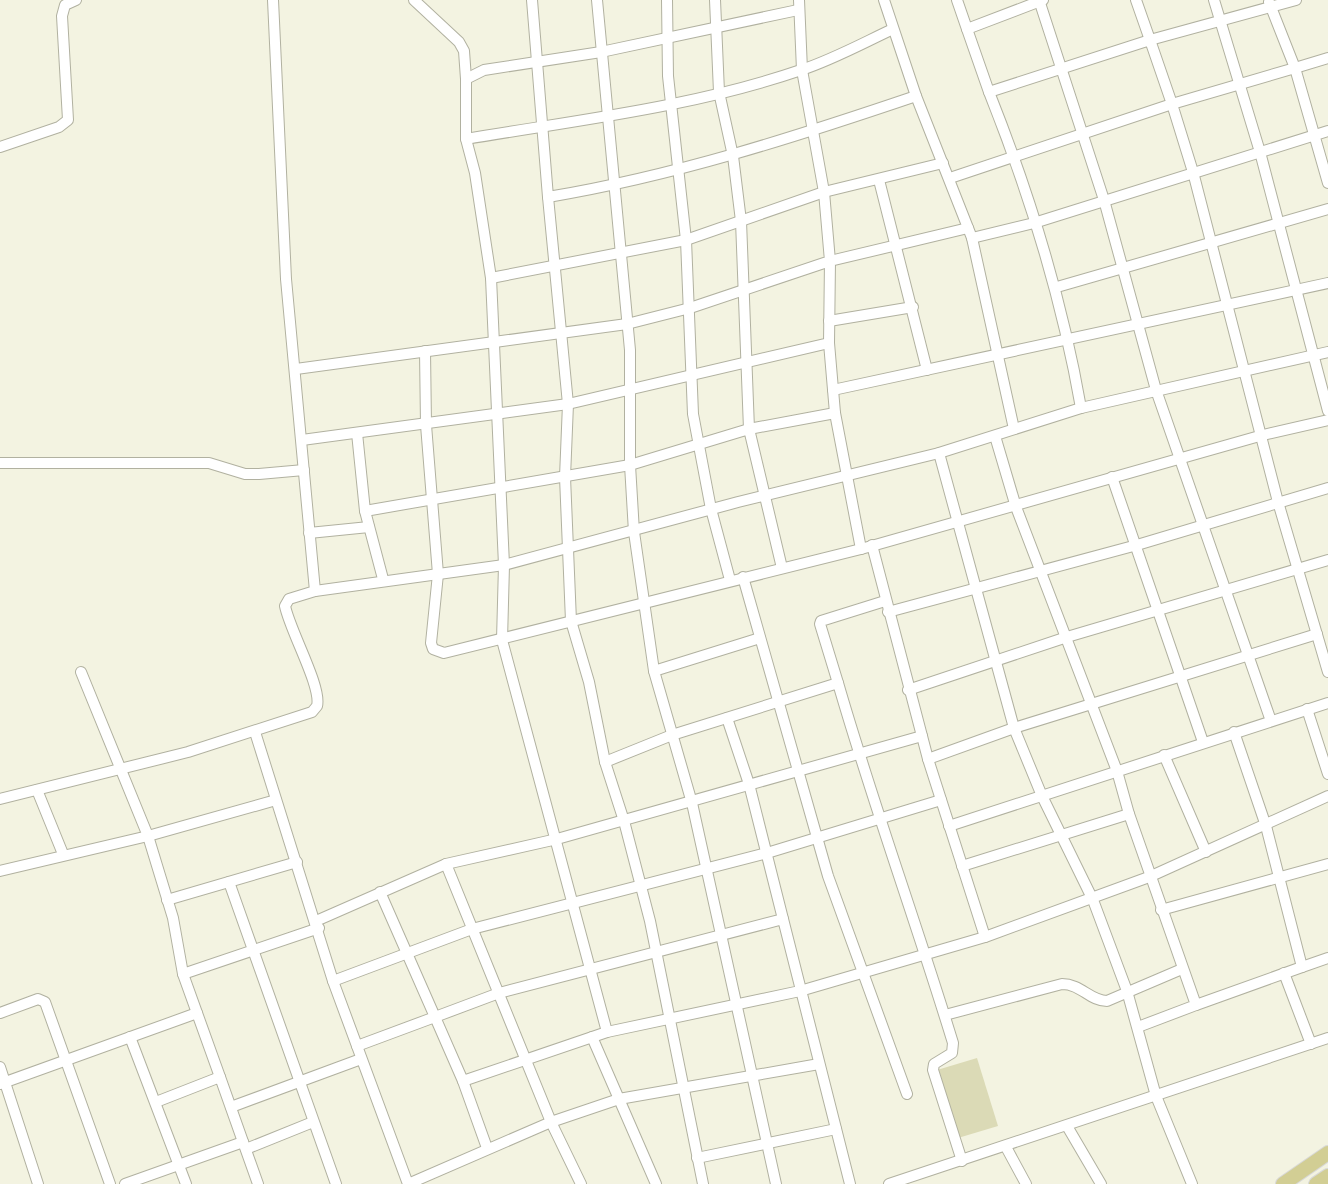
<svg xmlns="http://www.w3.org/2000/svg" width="1328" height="1184" font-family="'DejaVu Sans',sans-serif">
<rect width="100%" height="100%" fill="#f3f3e1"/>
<!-- green -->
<path fill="#dbdab6" d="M 977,1058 L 998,1126 L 958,1138 L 937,1070 Z"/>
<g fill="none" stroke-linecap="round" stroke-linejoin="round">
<defs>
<g id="minor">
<path d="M 414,0 L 459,42 L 464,51 L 466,79"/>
<path d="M 532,0 L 548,197 C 674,176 795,137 916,96 L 884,0"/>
<path d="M 597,0 L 630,350 L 630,465 L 634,532 L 654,671"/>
<path d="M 667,0 L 668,76 L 686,240 L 693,414 L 711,509 L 730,580"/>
<path d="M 715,0 L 719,92 L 733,156 L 741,221 L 749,429 L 835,413"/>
<path d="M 957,0 L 967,29"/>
<path d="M 1039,0 L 1104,200 L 1156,390 L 1271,721"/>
<path d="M 1136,0 L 1150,40 L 1296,0"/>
<path d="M 1214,0 L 1260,152 L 1328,411"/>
<path d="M 1269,2 L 1295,68 L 1328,58"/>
<path d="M 989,92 C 1030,195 1062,299 1081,408"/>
<path d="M 916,96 L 972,238 L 1034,223 L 1328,131"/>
<path d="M 466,139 C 578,120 693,107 801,70 C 832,60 863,43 893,29"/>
<path d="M 0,147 L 59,127 L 68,120 L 62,16 L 65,5 L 76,0"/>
<path d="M 950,178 L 1172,104 L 1150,40 L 989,92 L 967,29 L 1043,0"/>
<path d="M 879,180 L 927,370"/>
<path d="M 1328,183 L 1295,68 L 1172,104 L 1193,172 L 1278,502 L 1328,672"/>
<path d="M 548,197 L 568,404 L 565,477 L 571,621 L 589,682 L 605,762 L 624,821 L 650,921 L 703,1184"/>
<path d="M 972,238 L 1014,429"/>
<path d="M 491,278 L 686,240 L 824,192 L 943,163"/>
<path d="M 1057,287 L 1328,209"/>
<path d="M 829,321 L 913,307"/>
<path d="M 829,343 L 835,413 L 861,549"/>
<path d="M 425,351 L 426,425 L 438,574 L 431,643 L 433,649 L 444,653 L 861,549 L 1263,435 L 1328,420"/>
<path d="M 296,369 L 627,324 L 690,308 L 830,261 L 824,192 L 802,70 L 799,0"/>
<path d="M 833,390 L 1328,283"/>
<path d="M 357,433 L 365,511 L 383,579"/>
<path d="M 302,440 L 568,404 L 829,343 L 830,261 L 968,228"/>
<path d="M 939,453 L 1014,728 L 1042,796 L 1093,900 L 1127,991 L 1156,1096 L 1192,1184"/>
<path d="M 0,463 L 209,463 L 245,474 L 259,474 L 304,470"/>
<path d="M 1112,477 L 1203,742"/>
<path d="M 365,511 L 630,465 L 749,429 L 782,568"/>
<path d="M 309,533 L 369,527"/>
<path d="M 872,545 L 928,759 L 985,937"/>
<path d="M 743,577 L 828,876 L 907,1094"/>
<path d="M 315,591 L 504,565 L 738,502 L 939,453 L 1081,408 L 1328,352"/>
<path d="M 888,612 L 1137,545 L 1328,488"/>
<path d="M 760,638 L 654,671 L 692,803 L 776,1184"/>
<path d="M 81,672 L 148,836 L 173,918 L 183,974 L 220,1077"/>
<path d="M 838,683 L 820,624 L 821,621 L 885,601"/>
<path d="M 908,690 L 1067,637 L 1328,560"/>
<path d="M 1307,709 L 1328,774"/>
<path d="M 727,718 L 749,784 L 783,919"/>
<path d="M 255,732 L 333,981 L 408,1184"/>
<path d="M 1164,755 L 1206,852"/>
<path d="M 928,759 L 1014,728 L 1317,634"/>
<path d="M 605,762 L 672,735 L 838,683 C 873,804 916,922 953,1043 L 952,1053 L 934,1064 L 933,1070 L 962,1161"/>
<path d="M 37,790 L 63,854"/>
<path d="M 0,799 L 188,752 L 312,712 L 317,706 C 322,687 290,631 285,606 L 289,599 L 315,591 L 286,279 L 273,0"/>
<path d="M 1129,814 L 1196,1005 L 1138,1027"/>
<path d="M 949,826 L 1328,703"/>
<path d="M 446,864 L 551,1122 L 581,1184"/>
<path d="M 962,866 L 1129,814 L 1117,771 L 1016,507 L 995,436"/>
<path d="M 0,871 L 148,836 L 276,800"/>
<path d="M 229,882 L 336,1184"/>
<path d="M 167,900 L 297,862"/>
<path d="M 1161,910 L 1328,864"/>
<path d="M 316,921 L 446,864 L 557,839 L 922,736"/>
<path d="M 1302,967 L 1328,958"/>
<path d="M 1284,973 L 1311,1044"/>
<path d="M 183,974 L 319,928"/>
<path d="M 333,981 L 472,929 L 767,853 L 941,800"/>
<path d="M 1196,1005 L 1302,967 L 1266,826 L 1234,732"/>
<path d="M 0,1013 L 38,999 L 45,1002 L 110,1184"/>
<path d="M 945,1015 L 1062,984 C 1081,984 1090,1001 1107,1001 L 1182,969"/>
<path d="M 607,1032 L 502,640 L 504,565 L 491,278 L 475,173 L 466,139 L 466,79 L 484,70 L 601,52 L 798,10"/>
<path d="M 130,1037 L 186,1184"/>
<path d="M 592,1037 L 656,1184"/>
<path d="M 357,1046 L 435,1017 L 380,892"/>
<path d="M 0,1067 L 38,1184"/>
<path d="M 463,1081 L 487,1148"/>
<path d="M 0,1084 L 197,1013"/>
<path d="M 156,1102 L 220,1077 L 258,1184"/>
<path d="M 231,1107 L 361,1059"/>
<path d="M 1067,1126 L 1101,1184"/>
<path d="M 1006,1147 L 1026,1184"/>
<path d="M 246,1149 L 313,1122"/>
<path d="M 697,1158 L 836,1129"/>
<path d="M 125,1184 L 243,1142"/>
<path d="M 408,1184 L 551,1122 L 619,1099 L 819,1064"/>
<path d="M 850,1184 L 783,919 L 499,993 L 435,1017 L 463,1081 L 607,1032 L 800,991 L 985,937 L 1149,877 L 1328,796"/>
<path d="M 889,1184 L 1328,1038"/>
</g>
<g id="major">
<path d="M 1283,1184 L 1328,1153"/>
<path d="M 1316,1184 L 1328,1176"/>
</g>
</defs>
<!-- minor casing -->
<use href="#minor" stroke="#b1b1a0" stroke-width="12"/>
<!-- major casing -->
<use href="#major" stroke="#d8d8d7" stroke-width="16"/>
<!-- minor -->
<use href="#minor" stroke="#fff" stroke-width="10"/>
<!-- major -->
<use href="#major" stroke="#d2ce94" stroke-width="14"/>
</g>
</svg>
